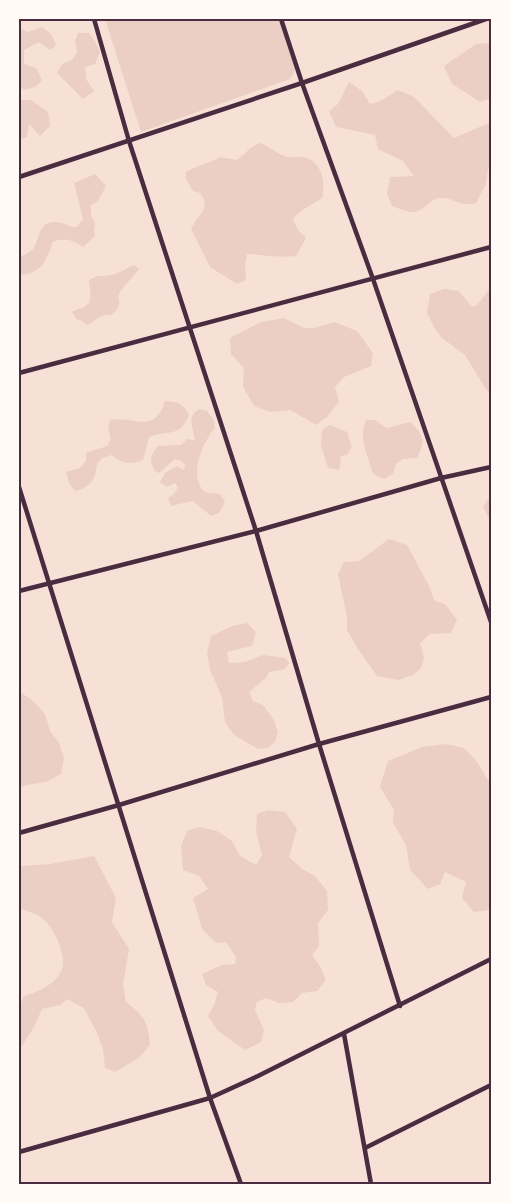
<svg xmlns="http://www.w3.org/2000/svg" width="510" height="1203" font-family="Karla,sans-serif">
<rect width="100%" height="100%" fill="#f7e1d7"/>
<!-- green -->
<g fill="#ebcfc5">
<path d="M 105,19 L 279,19 L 295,70 L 290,79 L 141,132 Z"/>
<path d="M 19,27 L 28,32 L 42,27 L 51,34 L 56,45 L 50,50 L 39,42 L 24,50 L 24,64 L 36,68 L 42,80 L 35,87 L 25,90 L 19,87 Z"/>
<path d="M 78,33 L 89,33 L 95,41 L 100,52 L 95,64 L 85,67 L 86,79 L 94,91 L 83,99 L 57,73 L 62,64 L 72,60 L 77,52 L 75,41 Z"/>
<path d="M 489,43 L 491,44 L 491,98 L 480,102 L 452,84 L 444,66 L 476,44 Z"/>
<path d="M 349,82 L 362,91 L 370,104 L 380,101 L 398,90 L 414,97 L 454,138 L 491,122 L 491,165 L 488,170 L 486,184 L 476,203 C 459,207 457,199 442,198 C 430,197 424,213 411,212 C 405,211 398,208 392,206 L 387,193 L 390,177 L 414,176 L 403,161 L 378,149 L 375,135 L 336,127 L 329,111 L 338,104 Z"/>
<path d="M 19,100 L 31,100 L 48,112 L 50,126 L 40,136 L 29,124 L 27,137 L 19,140 Z"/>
<path d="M 260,143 C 268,146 281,156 288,157 C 292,158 298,156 303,157 C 322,161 326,182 322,198 C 312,205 301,209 293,219 L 298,230 L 306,238 L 296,256 C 280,258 263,255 247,254 L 245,264 L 246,280 L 237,284 L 210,267 L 191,229 C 198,214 212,209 200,193 L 193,191 L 186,179 L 186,172 C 198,165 208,164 220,157 L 237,160 C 244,155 252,145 260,143 Z"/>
<path d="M 95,174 L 106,186 L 98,201 L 91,205 L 91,215 L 95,223 L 94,231 L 95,236 L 83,247 C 72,240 66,237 53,242 C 46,260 43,272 22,275 L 19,272 L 19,257 C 24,255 29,253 33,249 C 40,239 38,222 54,222 C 62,221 68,227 77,227 L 83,219 L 74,183 Z"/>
<path d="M 134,265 L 139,269 C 132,279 123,285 118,296 C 121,305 118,309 111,315 C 100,313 96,321 87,325 L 82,321 L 76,319 L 72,312 C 77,309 80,309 84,307 C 95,302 89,289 89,280 C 99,274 102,277 112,275 C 120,273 127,268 134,265 Z"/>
<path d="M 491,287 L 491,392 L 487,391 L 465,355 L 442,338 L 434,327 L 427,313 L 430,294 L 444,289 L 459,291 L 472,307 L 478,304 Z"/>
<path d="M 284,318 L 304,328 L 314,328 L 334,322 L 357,331 L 373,353 L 371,366 L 344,377 L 335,387 L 339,402 L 327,417 L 316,425 L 290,410 L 270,412 L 254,406 L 243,387 L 244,368 L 231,354 L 230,338 L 261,322 Z"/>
<path d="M 165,401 C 177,401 184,404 189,415 C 179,439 169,429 149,437 L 143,460 C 131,465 122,464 112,455 L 102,458 L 97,464 C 96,479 90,488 75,491 L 69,483 L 66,472 L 80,468 L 86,461 L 86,453 L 107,446 L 111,438 L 108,429 L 110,420 C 134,415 154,436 165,401 Z"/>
<path d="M 199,409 L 207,411 L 213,419 L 215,428 C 209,433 208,440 203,446 C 202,452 200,455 198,461 C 196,471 196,489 208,493 C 212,494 216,493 220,494 L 225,502 L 219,513 L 211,516 L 193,501 L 171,506 L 168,498 L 174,494 L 178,487 L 175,483 L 167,487 L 160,482 L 165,473 L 177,466 L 184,470 L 185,465 L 181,461 L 175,459 L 159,473 L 155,471 C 149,461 150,455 158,446 L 181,445 L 187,439 L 195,440 C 193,427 186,418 199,409 Z"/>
<path d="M 366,420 L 375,420 L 387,428 L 410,422 C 425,435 425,441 417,458 L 403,459 L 396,464 L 393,474 L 384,479 L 373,474 C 368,455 358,439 366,420 Z"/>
<path d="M 330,425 L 347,432 L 352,447 L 347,455 L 340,456 L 341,461 L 339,470 L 328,468 L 321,445 L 322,430 Z"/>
<path d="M 488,499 L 491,499 L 491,522 L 483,507 Z"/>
<path d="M 389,539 L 407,545 L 429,586 L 434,600 L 446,605 L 457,620 L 451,633 L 430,634 L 420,643 L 424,658 L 421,668 L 413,675 L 399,680 L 377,676 L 358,649 L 347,630 L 347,617 L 338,574 L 344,562 L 359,561 Z"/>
<path d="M 247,623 L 256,632 L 252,646 L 227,652 L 229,663 L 245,662 L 263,655 L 286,658 L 289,663 L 285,669 L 269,672 L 266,678 L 249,692 L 253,701 L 263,705 L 274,720 L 278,733 L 275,742 L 268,748 L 258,749 L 234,735 L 225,722 L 222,697 L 210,670 L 207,653 L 211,636 L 232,626 Z"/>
<path d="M 19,686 L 20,692 L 32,700 L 45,714 L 50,731 L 59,743 L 64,758 L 61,774 L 46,782 L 26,785 L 19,789 Z"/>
<path d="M 445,744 L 464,748 L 478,763 L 491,785 L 490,910 L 474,912 L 462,898 L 466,882 L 445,872 L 440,884 L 428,889 L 410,870 L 406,845 L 393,823 L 394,810 L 380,787 L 388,761 L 422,747 Z"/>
<path d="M 268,810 L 285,812 L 297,829 L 289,857 L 302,869 L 315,876 L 327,891 L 328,910 L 318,923 L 319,946 L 312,955 L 320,966 L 326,980 L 317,991 L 302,993 L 293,1002 L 279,1003 L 266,998 L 257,1002 L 255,1010 L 264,1030 L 261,1042 L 245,1050 L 218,1031 L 208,1016 L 214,1005 L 218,992 L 206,985 L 202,974 L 222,965 L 235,964 L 236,957 L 226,942 L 216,943 L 202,929 L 193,898 L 208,889 L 199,876 L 183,870 L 181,846 L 187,831 L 199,827 L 217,831 L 232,841 L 240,856 L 256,865 L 262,855 L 256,832 L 257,814 Z"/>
<path d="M 94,856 L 116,898 L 112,922 L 129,949 L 123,985 L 126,1002 C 144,1016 148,1021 150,1045 L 140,1057 L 115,1072 L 105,1068 L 103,1049 L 97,1033 L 84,1008 L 67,999 L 60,1005 L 42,1009 L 34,1027 L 22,1046 L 19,1047 L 19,1010 L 23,997 C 35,992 51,987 59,975 C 70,960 56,931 43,919 C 38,914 26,911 19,908 L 19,868 L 20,866 L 50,864 Z"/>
</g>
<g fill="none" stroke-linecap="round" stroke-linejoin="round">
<!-- minor -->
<g stroke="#4a2c40" stroke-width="4.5">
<path d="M 94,19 L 129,141 L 256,531 L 319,744 L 400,1006"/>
<path d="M 281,19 L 302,83 L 373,279 L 491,622"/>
<path d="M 19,177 L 302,83 L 486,19"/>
<path d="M 19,373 L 491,247"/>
<path d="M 19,487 L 210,1098 L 241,1184"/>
<path d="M 19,591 L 256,531 L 441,478 L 491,467"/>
<path d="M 19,833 L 119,805 L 319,744 L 491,697"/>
<path d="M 344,1034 L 371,1184"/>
<path d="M 365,1148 L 491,1085"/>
<path d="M 19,1152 L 210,1098 L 258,1076 L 491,959"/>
</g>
</g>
<!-- border -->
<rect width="510" height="1203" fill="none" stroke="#fffaf5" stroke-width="40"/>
<rect x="20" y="20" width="470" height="1163" fill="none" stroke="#4a2c40" stroke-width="2"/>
</svg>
